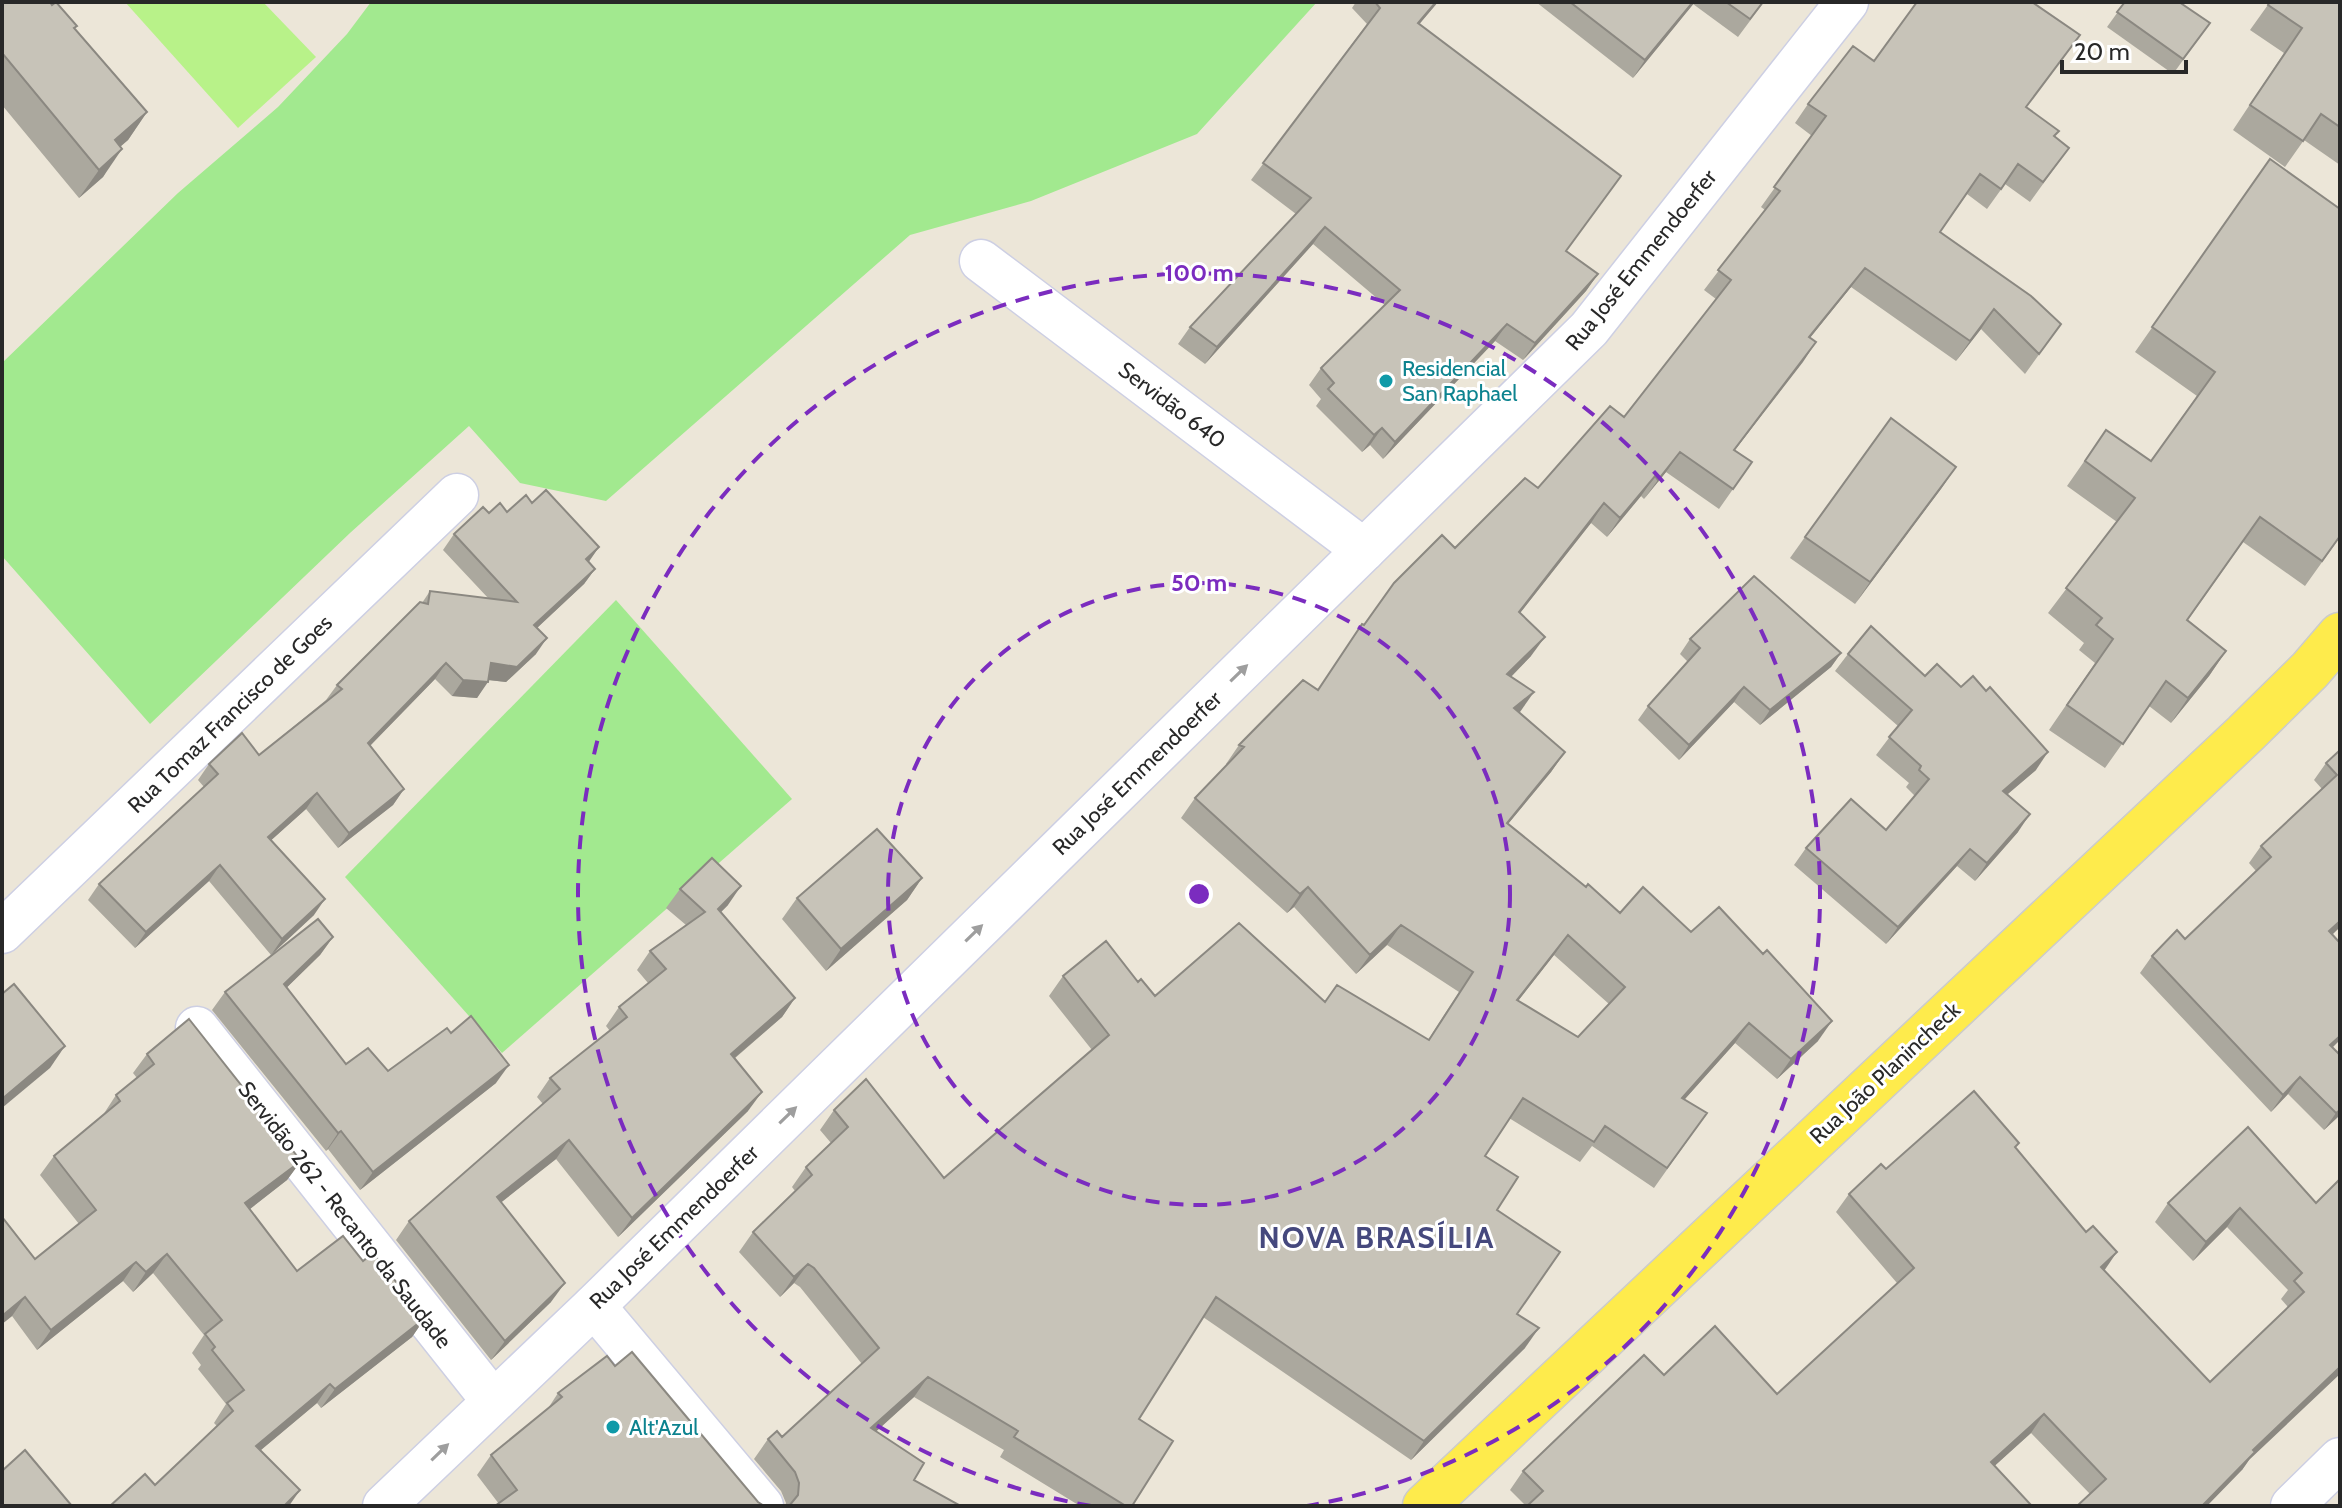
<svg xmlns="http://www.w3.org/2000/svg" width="2342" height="1508" font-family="Cabin,sans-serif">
<rect width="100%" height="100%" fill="#ece6d8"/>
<!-- green -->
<g fill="#a2e98f">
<path d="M 371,2 L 1317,2 L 1197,134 L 1031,201 L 910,235 L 606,501 L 520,483 L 469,426 L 350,533 L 150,724 L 2,556 L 2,363 L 178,193 L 278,107 L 347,34 Z"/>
<path d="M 616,600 L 792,799 L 502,1053 L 345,877 Z"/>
</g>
<!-- pitch -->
<path fill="#b8f289" d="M 125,2 L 263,2 L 316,57 L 238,128 Z"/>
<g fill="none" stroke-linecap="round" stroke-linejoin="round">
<defs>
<g id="minor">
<path d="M 981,261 L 1364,550"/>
<path d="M 2,932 L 457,495"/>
<path d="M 197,1028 L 493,1401"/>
<path d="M 594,1306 L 762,1506"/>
<path d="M 384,1506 L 594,1306 L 1589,329 L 1847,2"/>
<path d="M 2292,1506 L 2340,1459"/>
</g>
<path id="major" d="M 1425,1506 L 2245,734 L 2310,670 L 2340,635"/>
</defs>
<!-- minor casing -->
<use href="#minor" stroke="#cdcfe3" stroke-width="45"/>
<!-- major casing -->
<use href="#major" stroke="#cbcbcb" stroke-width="47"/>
<!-- minor -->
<use href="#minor" stroke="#fff" stroke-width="42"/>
<!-- major -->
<use href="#major" stroke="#feeb4c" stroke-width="44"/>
</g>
<!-- wall -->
<g fill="#aba89e" fill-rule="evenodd">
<path d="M 2,2 L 75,29 L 147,112 L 128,140 L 120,147 L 103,177 L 79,198 L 2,105 Z"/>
<path d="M 1356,2 L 1438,2 L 1419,24 L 1567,251 L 1598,274 L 1586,291 L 1523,360 L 1495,341 L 1383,459 L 1370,445 L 1362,452 L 1316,406 L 1321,399 L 1309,385 L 1321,368 L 1385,305 L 1313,244 L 1205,364 L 1178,344 L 1190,327 L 1296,214 L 1251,180 L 1367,24 L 1352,8 Z"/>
<path d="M 1536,2 L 1764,2 L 1738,37 L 1693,4 L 1633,78 Z"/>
<path d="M 2125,2 L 2210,23 L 2173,74 L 2107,27 Z"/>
<path d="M 2270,2 L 2340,2 L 2340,165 L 2304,140 L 2285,167 L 2233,130 L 2284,53 L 2250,30 Z"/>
<path d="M 1874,61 L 2027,108 L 2055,136 L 2069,148 L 2030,202 L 2005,184 L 1987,209 L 1967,194 L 1940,232 L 2061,324 L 2025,374 L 1981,329 L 1956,361 L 1851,287 L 1810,338 L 1816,342 L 1735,450 L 1752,462 L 1719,509 L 1666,472 L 1644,499 L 1641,496 L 1607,537 L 1591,523 L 1520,613 L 1531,656 L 1511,677 L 1519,712 L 1565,752 L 1551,772 L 1508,824 L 1586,887 L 1620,913 L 1691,932 L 1818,1041 L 1777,1079 L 1735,1043 L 1684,1100 L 1707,1113 L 1654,1188 L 1592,1146 L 1580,1162 L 1509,1118 L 1485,1156 L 1525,1348 L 1411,1460 L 1203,1317 L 1139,1419 L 1132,1506 L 1080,1506 L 1000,1457 L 1004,1450 L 914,1397 L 876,1431 L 914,1480 L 961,1506 L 785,1506 L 786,1503 L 781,1491 L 754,1459 L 768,1439 L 782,1437 L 862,1364 L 800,1287 L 794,1283 L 780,1297 L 739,1252 L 753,1232 L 795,1191 L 792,1187 L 806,1167 L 831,1143 L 820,1130 L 834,1110 L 944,1178 L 1092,1050 L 1049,996 L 1063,976 L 1138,982 L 1155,996 L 1325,1002 L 1428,1040 L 1459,992 L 1387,945 L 1356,974 L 1294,907 L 1287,913 L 1181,818 L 1195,798 L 1227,765 L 1226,764 L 1239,745 L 1318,690 L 1362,624 L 1364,625 L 1455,548 L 1538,488 L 1624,417 L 1716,299 L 1704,290 L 1765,210 L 1761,207 L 1812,136 L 1795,123 L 1808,104 ZM 1554,955 L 1609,1004 L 1578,1037 L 1518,1001 Z"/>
<path d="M 2270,159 L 2340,537 L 2305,586 L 2243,542 L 2188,620 L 2226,651 L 2209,676 L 2171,723 L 2149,706 L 2105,768 L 2049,730 L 2095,663 L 2079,650 L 2084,643 L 2048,613 L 2117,522 L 2067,486 L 2106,430 L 2151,461 L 2197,396 L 2135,352 Z"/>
<path d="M 1956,467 L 1855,604 L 1790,558 L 1805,537 Z"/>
<path d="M 532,503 L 599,547 L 588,562 L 595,569 L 584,584 L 537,628 L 536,654 L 506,682 L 488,680 L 477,698 L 452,696 L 435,679 L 370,746 L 404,789 L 393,805 L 338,848 L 306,809 L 271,840 L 314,915 L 271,955 L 209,881 L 135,948 L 88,900 L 99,884 L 204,787 L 198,780 L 209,764 L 259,755 L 326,700 L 337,685 L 422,603 L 430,591 L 489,599 L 443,550 L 454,534 L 489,513 L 507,512 Z"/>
<path d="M 1690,639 L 1841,653 L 1831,667 L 1760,725 L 1734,702 L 1679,760 L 1638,720 L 1648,706 L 1688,662 L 1680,654 Z"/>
<path d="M 1848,654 L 1925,676 L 2036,770 L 2008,794 L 2018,832 L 1975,881 L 1957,866 L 1886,944 L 1794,865 L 1806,848 L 1886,830 L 1915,796 L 1906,787 L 1909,783 L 1876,755 L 1898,726 L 1835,671 Z"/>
<path d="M 2340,750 L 2340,927 L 2332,935 L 2333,1048 L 2340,1115 L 2324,1130 L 2288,1094 L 2271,1112 L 2140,973 L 2152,956 L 2185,939 L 2256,871 L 2249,863 L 2261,846 L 2322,789 L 2314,780 L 2326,763 Z"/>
<path d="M 922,878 L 907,900 L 826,971 L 782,919 L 797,898 Z"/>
<path d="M 680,889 L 728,905 L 721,912 L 795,998 L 782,1017 L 734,1059 L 748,1111 L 618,1237 L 556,1159 L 501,1202 L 551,1302 L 491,1360 L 396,1240 L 409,1221 L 543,1104 L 537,1097 L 550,1078 L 610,1031 L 606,1026 L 619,1007 L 648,983 L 637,970 L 650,951 L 686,925 L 666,908 Z"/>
<path d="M 333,937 L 320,955 L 286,988 L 346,1064 L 388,1071 L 496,1083 L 360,1190 L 328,1149 L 326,1151 L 212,1010 L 225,992 Z"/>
<path d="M 147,1054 L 301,1161 L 287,1180 L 250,1209 L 297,1271 L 363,1261 L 425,1318 L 412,1337 L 321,1408 L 317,1403 L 261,1450 L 155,1485 L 217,1426 L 214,1423 L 226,1404 L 198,1369 L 201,1365 L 192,1353 L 204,1335 L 153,1273 L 133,1292 L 123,1281 L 37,1350 L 12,1316 L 2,1324 L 2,1217 L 35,1259 L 79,1224 L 40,1175 L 54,1156 L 103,1115 L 116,1095 L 137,1078 L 133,1073 Z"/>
<path d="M 2016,1148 L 2104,1270 L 2210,1382 L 2288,1307 L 2281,1299 L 2288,1290 L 2227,1227 L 2193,1261 L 2155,1222 L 2168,1203 L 2316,1203 L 2340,1179 L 2249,1460 L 2242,1470 L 2090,1494 L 2031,1433 L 1994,1466 L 2032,1506 L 1526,1506 L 1510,1490 L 1523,1471 L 1664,1375 L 1777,1394 L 1897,1283 L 1836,1212 L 1849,1194 L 1886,1169 Z"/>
<path d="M 615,1366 L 758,1502 L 499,1504 L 477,1475 L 491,1455 L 547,1410 L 558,1393 Z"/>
</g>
<!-- shaded-wall -->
<g fill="#8b8881">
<path d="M 1436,2 L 1438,2 L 1406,40 L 1418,23 Z"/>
<path d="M 1693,2 L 1695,2 L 1633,78 L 1645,60 Z"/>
<path d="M 147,112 L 128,140 L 95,168 L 115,140 Z"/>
<path d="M 122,149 L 103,177 L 79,198 L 99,170 Z"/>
<path d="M 1325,227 L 1313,244 L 1205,364 L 1217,347 Z"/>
<path d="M 1865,268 L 1851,287 L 1795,356 L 1809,337 Z"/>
<path d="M 1598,274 L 1586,291 L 1523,360 L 1535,343 Z"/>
<path d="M 1994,309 L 1981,329 L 1956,361 L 1970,341 Z"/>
<path d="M 1507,324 L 1495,341 L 1383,459 L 1395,442 Z"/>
<path d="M 1816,342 L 1803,362 L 1720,469 L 1734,450 Z"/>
<path d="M 1382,428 L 1370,445 L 1362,452 L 1374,435 Z"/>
<path d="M 1680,452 L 1666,472 L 1644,499 L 1658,480 Z"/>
<path d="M 1956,467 L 1941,489 L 1855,604 L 1870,582 Z"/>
<path d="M 1655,476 L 1641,496 L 1607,537 L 1620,518 Z"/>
<path d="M 1604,503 L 1591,523 L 1505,632 L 1519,612 Z"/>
<path d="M 599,547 L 588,563 L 586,559 Z"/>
<path d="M 595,569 L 584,584 L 523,641 L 534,625 Z"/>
<path d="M 1545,637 L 1531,656 L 1494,694 L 1507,674 Z"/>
<path d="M 547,638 L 536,654 L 506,682 L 480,679 L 491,663 Z"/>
<path d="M 2226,651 L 2209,676 L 2171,723 L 2188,698 Z"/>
<path d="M 1841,653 L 1831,667 L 1760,725 L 1770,710 Z"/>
<path d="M 446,663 L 435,679 L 357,759 L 368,743 Z"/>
<path d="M 463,680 L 488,682 L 477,698 L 452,696 Z"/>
<path d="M 1744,687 L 1734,702 L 1679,760 L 1689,745 Z"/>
<path d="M 1534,692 L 1520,712 L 1501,728 L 1514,708 Z"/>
<path d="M 1565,752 L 1551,772 L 1493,842 L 1507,823 Z"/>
<path d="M 2048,752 L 2036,770 L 1991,808 L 2003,791 Z"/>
<path d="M 404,789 L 393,805 L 338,848 L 349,833 Z"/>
<path d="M 317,793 L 306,809 L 257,853 L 268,837 Z"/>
<path d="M 2030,814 L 2018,832 L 1975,881 L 1987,863 Z"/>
<path d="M 1970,849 L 1957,866 L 1886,944 L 1898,927 Z"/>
<path d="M 220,865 L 209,881 L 135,948 L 146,932 Z"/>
<path d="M 922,878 L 907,900 L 826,971 L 841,949 Z"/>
<path d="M 741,886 L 728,905 L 705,928 L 718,909 Z"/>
<path d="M 1308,887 L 1294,907 L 1287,913 L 1300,894 Z"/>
<path d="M 325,899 L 314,915 L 271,955 L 282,939 Z"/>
<path d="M 2340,921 L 2340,927 L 2317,949 L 2329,931 Z"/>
<path d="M 1401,925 L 1387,945 L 1356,974 L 1370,955 Z"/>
<path d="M 1568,935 L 1554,955 L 1503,1020 L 1517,1000 Z"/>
<path d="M 333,937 L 320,955 L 271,1003 L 284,984 Z"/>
<path d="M 795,998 L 782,1017 L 717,1073 L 731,1054 Z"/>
<path d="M 1832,1021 L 1818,1041 L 1777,1079 L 1791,1059 Z"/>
<path d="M 1749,1023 L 1735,1043 L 1668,1118 L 1682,1098 Z"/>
<path d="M 2340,1036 L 2340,1040 L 2318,1062 L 2330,1045 Z"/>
<path d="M 65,1046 L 50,1068 L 2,1108 L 2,1099 Z"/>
<path d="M 509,1065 L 496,1083 L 360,1190 L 373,1172 Z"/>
<path d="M 2300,1077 L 2288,1094 L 2271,1112 L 2283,1095 Z"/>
<path d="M 762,1092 L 748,1111 L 618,1237 L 632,1218 Z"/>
<path d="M 2340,1110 L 2340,1115 L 2324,1130 L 2336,1113 Z"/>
<path d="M 341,1131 L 328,1149 L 326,1151 L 338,1133 Z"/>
<path d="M 569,1140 L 556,1159 L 484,1216 L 497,1197 Z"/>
<path d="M 301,1161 L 287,1180 L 232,1223 L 245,1203 Z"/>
<path d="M 2240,1208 L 2227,1227 L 2193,1261 L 2206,1242 Z"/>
<path d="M 2117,1252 L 2104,1271 L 2101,1267 Z"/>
<path d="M 167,1254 L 153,1273 L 133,1292 L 146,1272 Z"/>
<path d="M 136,1262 L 123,1281 L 37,1350 L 51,1330 Z"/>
<path d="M 808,1264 L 794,1283 L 780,1297 L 794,1277 Z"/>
<path d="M 565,1283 L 551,1302 L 491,1360 L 505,1341 Z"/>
<path d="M 25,1297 L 12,1316 L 2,1324 L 2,1316 Z"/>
<path d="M 425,1318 L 412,1337 L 321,1408 L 335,1389 Z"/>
<path d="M 1539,1328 L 1525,1348 L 1411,1460 L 1424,1441 Z"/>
<path d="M 2340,1367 L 2340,1374 L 2249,1460 L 2242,1470 L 2207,1506 L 2202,1506 L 2253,1450 Z"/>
<path d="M 928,1377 L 914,1397 L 858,1448 L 871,1428 Z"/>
<path d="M 330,1384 L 317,1403 L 243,1465 L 256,1446 Z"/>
<path d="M 2044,1414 L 2031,1433 L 1978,1481 L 1991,1462 Z"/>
<path d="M 300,1490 L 289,1506 L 284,1506 Z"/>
</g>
<!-- building -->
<g fill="#c7c3b8" stroke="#8b8881" stroke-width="2" fill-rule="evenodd">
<path d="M 2,2 L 50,2 L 52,5 L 56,2 L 77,26 L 74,28 L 147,112 L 115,140 L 122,149 L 99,170 L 2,53 Z"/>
<path d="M 1375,2 L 1436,2 L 1418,23 L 1621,176 L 1566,251 L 1598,274 L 1535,343 L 1507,324 L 1395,442 L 1382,428 L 1374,435 L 1328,389 L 1334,383 L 1321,368 L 1400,290 L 1325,227 L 1217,347 L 1190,327 L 1311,198 L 1263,163 L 1380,8 Z"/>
<path d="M 1570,2 L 1693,2 L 1645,60 Z"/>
<path d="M 1726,2 L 1763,2 L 1750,19 Z"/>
<path d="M 1917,2 L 2032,2 L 2080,35 L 2026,107 L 2059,131 L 2054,136 L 2069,148 L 2043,182 L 2018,164 L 2001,189 L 1980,174 L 1940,232 L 2031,296 L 2061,324 L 2039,354 L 1994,309 L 1970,341 L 1865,268 L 1809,337 L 1816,342 L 1734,450 L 1752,462 L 1733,489 L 1680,452 L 1658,480 L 1655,476 L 1620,518 L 1604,503 L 1519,612 L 1545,637 L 1507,674 L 1534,692 L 1514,708 L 1565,752 L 1507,823 L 1586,887 L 1588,884 L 1620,913 L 1643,887 L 1691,932 L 1719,907 L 1763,954 L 1767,950 L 1832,1021 L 1791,1059 L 1749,1023 L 1682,1098 L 1707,1113 L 1667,1168 L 1605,1126 L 1594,1142 L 1523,1098 L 1485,1156 L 1518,1177 L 1497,1210 L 1560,1252 L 1517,1314 L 1539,1328 L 1424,1441 L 1216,1297 L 1139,1419 L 1173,1441 L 1132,1506 L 1126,1506 L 1014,1437 L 1018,1431 L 928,1377 L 871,1428 L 924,1463 L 914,1480 L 961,1506 L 789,1506 L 798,1495 L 799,1483 L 795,1472 L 768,1439 L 777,1431 L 782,1437 L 879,1348 L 814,1268 L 808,1264 L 794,1277 L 753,1232 L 812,1175 L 806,1167 L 848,1127 L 834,1110 L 866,1079 L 944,1178 L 1109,1035 L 1063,976 L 1106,941 L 1138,982 L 1141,979 L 1155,996 L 1239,923 L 1325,1002 L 1337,985 L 1429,1040 L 1473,972 L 1401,925 L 1370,955 L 1308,887 L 1300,894 L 1195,798 L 1244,747 L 1239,745 L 1303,680 L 1318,690 L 1362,624 L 1364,625 L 1394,583 L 1442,535 L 1455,548 L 1525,478 L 1538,488 L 1610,406 L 1624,417 L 1731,280 L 1718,270 L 1780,191 L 1774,187 L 1826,116 L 1808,104 L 1853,46 L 1874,61 ZM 1568,935 L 1625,987 L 1578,1037 L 1517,1000 Z"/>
<path d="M 2125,2 L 2179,2 L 2210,23 L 2183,59 L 2117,12 Z"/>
<path d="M 2270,2 L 2340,2 L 2340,127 L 2321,114 L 2303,141 L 2250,105 L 2302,28 L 2268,5 Z"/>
<path d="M 2270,159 L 2340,209 L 2340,536 L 2322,561 L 2260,517 L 2187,620 L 2226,651 L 2188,698 L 2166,681 L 2123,744 L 2067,705 L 2113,639 L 2096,625 L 2102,618 L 2066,588 L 2135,498 L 2085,461 L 2106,430 L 2151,461 L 2215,372 L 2152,327 Z"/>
<path d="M 1891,418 L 1956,467 L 1870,582 L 1805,537 Z"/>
<path d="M 546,490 L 599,547 L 586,559 L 595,569 L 534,625 L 547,638 L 517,667 L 491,663 L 488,682 L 463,680 L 446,663 L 368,743 L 404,789 L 349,833 L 317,793 L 268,837 L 325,899 L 282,939 L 220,865 L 146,932 L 99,884 L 218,774 L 209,764 L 242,733 L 259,755 L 342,689 L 337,685 L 420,602 L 428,604 L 430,591 L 517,602 L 454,534 L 483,507 L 489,513 L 500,503 L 507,512 L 526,495 L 532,503 Z"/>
<path d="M 1754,576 L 1841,653 L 1770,710 L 1744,687 L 1689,745 L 1648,706 L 1700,648 L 1690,639 Z"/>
<path d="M 1871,626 L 1925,676 L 1937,664 L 1961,687 L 1973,676 L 1986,691 L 1990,687 L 2048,752 L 2003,791 L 2030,814 L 1987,863 L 1970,849 L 1898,927 L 1806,848 L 1851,799 L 1886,830 L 1929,779 L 1919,770 L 1921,766 L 1889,737 L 1912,710 L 1848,654 Z"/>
<path d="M 2340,750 L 2340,921 L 2329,931 L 2340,943 L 2340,1036 L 2330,1045 L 2340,1055 L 2340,1110 L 2336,1113 L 2300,1077 L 2283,1095 L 2152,956 L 2177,930 L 2185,939 L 2271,857 L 2261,846 L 2337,775 L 2326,763 Z"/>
<path d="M 877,829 L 922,878 L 841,949 L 797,898 Z"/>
<path d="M 712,858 L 741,886 L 718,909 L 795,998 L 731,1054 L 762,1092 L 632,1218 L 569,1140 L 497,1197 L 565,1283 L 505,1341 L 409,1221 L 560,1089 L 550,1078 L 627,1017 L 619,1007 L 666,969 L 650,951 L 705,912 L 680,889 Z"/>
<path d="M 318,919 L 333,937 L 284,984 L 346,1064 L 368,1048 L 388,1071 L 447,1028 L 451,1033 L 471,1016 L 509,1065 L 373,1172 L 341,1131 L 338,1133 L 225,992 Z"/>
<path d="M 14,984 L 65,1046 L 2,1099 L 2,994 Z"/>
<path d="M 189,1019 L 301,1161 L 245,1203 L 297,1271 L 343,1236 L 363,1261 L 373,1253 L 425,1318 L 335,1389 L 330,1384 L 256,1446 L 300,1490 L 284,1506 L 110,1506 L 145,1474 L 155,1485 L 233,1411 L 227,1403 L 244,1390 L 212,1350 L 215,1347 L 205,1334 L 222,1320 L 167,1254 L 146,1272 L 136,1262 L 51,1330 L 25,1297 L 2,1316 L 2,1217 L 35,1259 L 96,1210 L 54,1156 L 120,1101 L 116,1095 L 154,1064 L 147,1054 Z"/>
<path d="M 1974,1091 L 2019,1143 L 2015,1147 L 2086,1232 L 2093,1226 L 2117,1252 L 2101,1267 L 2210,1382 L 2304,1292 L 2294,1281 L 2302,1273 L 2240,1208 L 2206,1242 L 2168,1203 L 2248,1127 L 2316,1203 L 2340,1179 L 2340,1367 L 2253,1450 L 2255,1452 L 2202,1506 L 2077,1506 L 2106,1479 L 2044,1414 L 1991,1462 L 2032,1506 L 1527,1506 L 1543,1491 L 1523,1471 L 1644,1355 L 1664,1375 L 1715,1326 L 1777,1394 L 1914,1268 L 1849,1194 L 1881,1164 L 1886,1169 Z"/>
<path d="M 632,1352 L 758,1502 L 764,1506 L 495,1506 L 517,1490 L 491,1455 L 562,1397 L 558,1393 L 607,1356 L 615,1366 Z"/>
<path d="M 25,1450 L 72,1506 L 2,1506 L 2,1471 Z"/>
</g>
<!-- one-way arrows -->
<defs><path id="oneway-solid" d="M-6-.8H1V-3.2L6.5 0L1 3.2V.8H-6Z" transform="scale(2)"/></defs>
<g fill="#9e9e9e">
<use href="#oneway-solid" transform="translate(1239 673) rotate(-44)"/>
<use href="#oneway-solid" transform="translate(974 933) rotate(-44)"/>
<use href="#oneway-solid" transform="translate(788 1115) rotate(-44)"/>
<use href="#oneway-solid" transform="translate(440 1452) rotate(-44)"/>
</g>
<!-- distance rings -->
<g fill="none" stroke="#7b2cbf" stroke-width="4" stroke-dasharray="14 10">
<circle cx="1199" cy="894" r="311"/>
<path d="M1091 1506A621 621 0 1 1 1307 1506"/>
</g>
<!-- markers -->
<g fill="#0f9aa8" stroke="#fff" stroke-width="3">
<circle cx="1386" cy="381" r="8"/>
<circle cx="613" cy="1427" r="8"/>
</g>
<g text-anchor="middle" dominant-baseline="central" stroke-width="6" stroke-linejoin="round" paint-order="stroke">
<!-- street labels -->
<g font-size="22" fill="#282828" stroke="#fff">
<text transform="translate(1641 260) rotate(-51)">Rua José Emmendoerfer</text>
<text transform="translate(1172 405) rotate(37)">Servidão 640</text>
<text transform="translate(230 714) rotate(-44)">Rua Tomaz Francisco de Goes</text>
<text transform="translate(1137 773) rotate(-44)">Rua José Emmendoerfer</text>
<text transform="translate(1885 1073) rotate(-43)">Rua João Planincheck</text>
<text transform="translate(345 1215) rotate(52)">Servidão 262 - Recanto da Saudade</text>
<text transform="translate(674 1227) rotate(-44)">Rua José Emmendoerfer</text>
</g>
<!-- culture labels -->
<g font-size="22" fill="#0d838f" stroke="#fff" text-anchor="start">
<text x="1402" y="368">Residencial<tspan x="1402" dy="25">San Raphael</tspan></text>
<text x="629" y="1427">Alt'Azul</text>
</g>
<!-- district labels -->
<g font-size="30" font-weight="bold" letter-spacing="2" fill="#45487d" stroke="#fff">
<text x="1377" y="1237">NOVA BRASÍLIA</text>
</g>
</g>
<circle cx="1199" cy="894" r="12" fill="#7b2cbf" stroke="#fff" stroke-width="4"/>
<g font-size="24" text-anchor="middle" font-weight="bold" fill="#7b2cbf" stroke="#fff" stroke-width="6" stroke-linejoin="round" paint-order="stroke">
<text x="1199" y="281">100 m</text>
<text x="1199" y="591">50 m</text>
</g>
<!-- border -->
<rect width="2342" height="1508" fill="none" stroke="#282828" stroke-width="8"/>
<!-- scale -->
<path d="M2062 60v12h124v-12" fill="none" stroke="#282828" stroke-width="4"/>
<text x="2074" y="60" font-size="24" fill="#282828" stroke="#ffffff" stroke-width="6" paint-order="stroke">20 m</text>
</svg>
